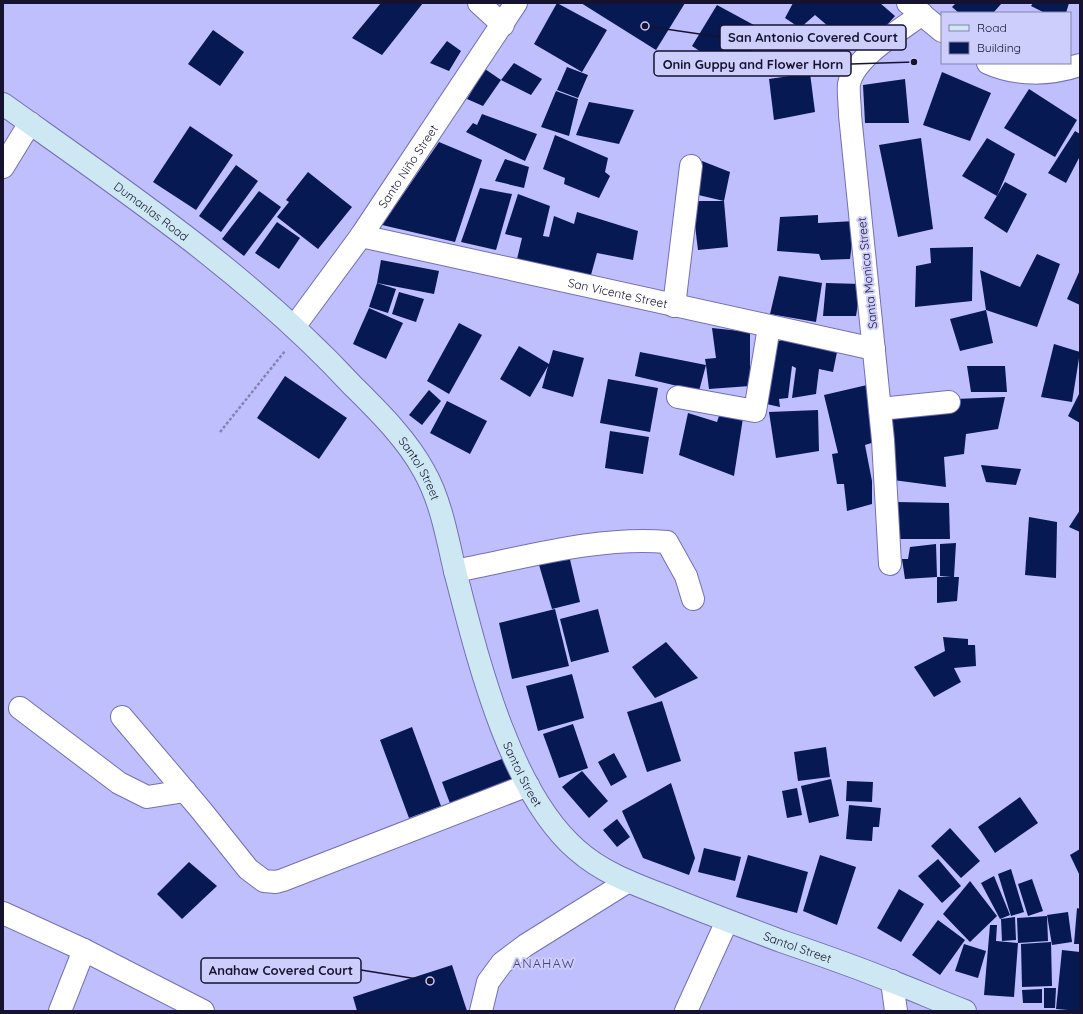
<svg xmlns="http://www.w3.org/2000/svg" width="1083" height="1014" font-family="Quicksand,sans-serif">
<rect width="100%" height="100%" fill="#c0bffd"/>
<!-- building -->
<g fill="#061953">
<path d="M 381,3 L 423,3 L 382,55 L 352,38 Z"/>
<path d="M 557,3 L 607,30 L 582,72 L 534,44 Z"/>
<path d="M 581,3 L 685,3 L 656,50 Z"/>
<path d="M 793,3 L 880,3 L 895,16 L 861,54 L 815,15 L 800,28 L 785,18 Z"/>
<path d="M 956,3 L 1002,3 L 993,13 L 959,13 L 952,7 Z"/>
<path d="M 1033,3 L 1069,3 L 1066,13 L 1045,13 L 1031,6 Z"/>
<path d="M 717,5 L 765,31 L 736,75 L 692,46 Z"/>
<path d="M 213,30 L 244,52 L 220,86 L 188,64 Z"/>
<path d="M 447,41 L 461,51 L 449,71 L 430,63 Z"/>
<path d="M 514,63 L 542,79 L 531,95 L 501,80 Z"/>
<path d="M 567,67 L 588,75 L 578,98 L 557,90 Z"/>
<path d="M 485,69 L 501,80 L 483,106 L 467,99 Z"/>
<path d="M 942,72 L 991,93 L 970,141 L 923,125 Z"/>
<path d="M 810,73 L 815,112 L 774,120 L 769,79 Z"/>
<path d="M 905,79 L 909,123 L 865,123 L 863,85 Z"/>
<path d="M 1029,89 L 1077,120 L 1055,157 L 1004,128 Z"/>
<path d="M 556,91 L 578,99 L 569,136 L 541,127 Z"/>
<path d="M 589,102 L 634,110 L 619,144 L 576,135 Z"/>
<path d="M 482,114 L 537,134 L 525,161 L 466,132 L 473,123 L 477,125 Z"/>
<path d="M 190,126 L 233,155 L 196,210 L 153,182 Z"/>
<path d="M 1075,131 L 1080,134 L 1080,156 L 1066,183 L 1048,173 Z"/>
<path d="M 555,135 L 608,158 L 605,172 L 610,176 L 599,198 L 564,184 L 565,178 L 543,169 Z"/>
<path d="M 921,138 L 933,229 L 898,237 L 879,145 Z"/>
<path d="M 987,138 L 1015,154 L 997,196 L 962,176 Z"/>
<path d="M 439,142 L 482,160 L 455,242 L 382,225 Z"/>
<path d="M 505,159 L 529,167 L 524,188 L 495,181 Z"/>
<path d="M 702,161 L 730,172 L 724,201 L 694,194 Z"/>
<path d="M 236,165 L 258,181 L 221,232 L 199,216 Z"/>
<path d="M 308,172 L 352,207 L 318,249 L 277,217 L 289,202 L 286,200 Z"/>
<path d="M 1005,182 L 1027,194 L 1007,233 L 984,218 Z"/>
<path d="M 480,188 L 512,194 L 496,250 L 461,242 Z"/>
<path d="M 259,191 L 281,207 L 244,256 L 222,239 Z"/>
<path d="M 518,194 L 550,206 L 543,236 L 549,237 L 554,216 L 574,224 L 577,212 L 638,231 L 633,260 L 597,253 L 591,275 L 517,259 L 522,238 L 505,234 Z"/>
<path d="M 692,201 L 724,201 L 728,247 L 698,250 Z"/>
<path d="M 818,215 L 818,223 L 855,221 L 850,259 L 821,260 L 819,254 L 777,251 L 780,217 Z"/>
<path d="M 277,222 L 300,238 L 279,269 L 255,253 Z"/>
<path d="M 973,247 L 972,301 L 915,307 L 916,266 L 931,263 L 930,248 Z"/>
<path d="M 1037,254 L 1060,264 L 1037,327 L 986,310 L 980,270 L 1020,287 Z"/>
<path d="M 381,260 L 439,271 L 434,294 L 377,283 Z"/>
<path d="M 1080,270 L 1080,305 L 1067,299 Z"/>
<path d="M 779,276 L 822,283 L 816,322 L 770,314 Z"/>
<path d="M 377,283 L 396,289 L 388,313 L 369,307 Z"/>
<path d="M 826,283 L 861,284 L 856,316 L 823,316 Z"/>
<path d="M 399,292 L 424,299 L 416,322 L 392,314 Z"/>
<path d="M 369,308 L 403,323 L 386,359 L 353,344 Z"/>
<path d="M 986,310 L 993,343 L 960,351 L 950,319 Z"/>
<path d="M 459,323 L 482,335 L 449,394 L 427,381 Z"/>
<path d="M 712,328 L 750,332 L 750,386 L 709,389 L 706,365 L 699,391 L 635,376 L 640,352 L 706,365 L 705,359 L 716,358 Z"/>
<path d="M 786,338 L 837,352 L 833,372 L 819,369 L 816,394 L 792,398 L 796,368 L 792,366 L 788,398 L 779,399 L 780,407 L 762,403 L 772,344 Z"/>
<path d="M 1054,344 L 1080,352 L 1072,402 L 1041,397 Z"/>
<path d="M 519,346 L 549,364 L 553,350 L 584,358 L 573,397 L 542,388 L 548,366 L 530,397 L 500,379 Z"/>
<path d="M 967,366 L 1005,366 L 1007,392 L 971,392 Z"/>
<path d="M 285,376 L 347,418 L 319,459 L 257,418 Z"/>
<path d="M 608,379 L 658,388 L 650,432 L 600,423 Z"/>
<path d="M 867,385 L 881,440 L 865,445 L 872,481 L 872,504 L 847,511 L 844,484 L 837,484 L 832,454 L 838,453 L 824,395 Z"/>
<path d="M 429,390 L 441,401 L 422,425 L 409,415 Z"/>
<path d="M 1080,392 L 1080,423 L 1068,416 Z"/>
<path d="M 1005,397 L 998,429 L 966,434 L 964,454 L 944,457 L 946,487 L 893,480 L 883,413 L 955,399 Z"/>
<path d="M 447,401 L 487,421 L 470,454 L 430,433 Z"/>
<path d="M 818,410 L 819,451 L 776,458 L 769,412 Z"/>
<path d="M 688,413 L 717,422 L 720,413 L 743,418 L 734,476 L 679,455 Z"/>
<path d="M 610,431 L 649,437 L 643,474 L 605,468 Z"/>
<path d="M 981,465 L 1021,469 L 1016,485 L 986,482 Z"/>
<path d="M 897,502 L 949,503 L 950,539 L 898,539 Z"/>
<path d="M 1080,510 L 1080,532 L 1069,527 Z"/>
<path d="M 1029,517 L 1057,522 L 1056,578 L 1025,575 Z"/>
<path d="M 956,543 L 954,577 L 959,577 L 957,601 L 937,603 L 937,577 L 905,579 L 902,559 L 908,559 L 910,547 L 936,544 L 937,577 L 951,577 L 940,576 L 940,544 Z"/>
<path d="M 568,551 L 580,602 L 552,609 L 537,558 Z"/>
<path d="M 555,609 L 569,666 L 512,679 L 499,623 Z"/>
<path d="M 598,609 L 609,652 L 571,662 L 560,619 Z"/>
<path d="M 943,637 L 968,639 L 968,645 L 975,645 L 976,666 L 954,668 L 961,682 L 934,697 L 914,667 L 945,651 Z"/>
<path d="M 666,642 L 698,678 L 655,698 L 632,667 Z"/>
<path d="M 572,674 L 584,718 L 538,731 L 526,686 Z"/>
<path d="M 662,701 L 681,761 L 647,772 L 627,712 Z"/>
<path d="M 573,724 L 588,768 L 559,778 L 543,734 Z"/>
<path d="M 412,727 L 441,806 L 409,818 L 380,740 Z"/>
<path d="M 826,747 L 830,777 L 798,781 L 794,752 Z"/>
<path d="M 614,753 L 627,777 L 611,786 L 598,762 Z"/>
<path d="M 507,757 L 516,781 L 451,806 L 442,782 Z"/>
<path d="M 582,771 L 608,801 L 589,818 L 562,787 Z"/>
<path d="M 831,779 L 839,816 L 809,823 L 801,786 Z"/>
<path d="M 847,781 L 873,782 L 872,802 L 846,801 Z"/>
<path d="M 671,783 L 695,858 L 689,875 L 643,858 L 622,811 Z"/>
<path d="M 797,788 L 802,815 L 787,818 L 782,791 Z"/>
<path d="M 1020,797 L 1038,823 L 995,853 L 978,827 Z"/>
<path d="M 849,805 L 881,808 L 879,827 L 873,827 L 872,841 L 856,840 L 856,836 L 856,840 L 846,839 Z"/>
<path d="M 617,819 L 630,837 L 617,847 L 603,830 Z"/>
<path d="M 950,828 L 980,861 L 961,878 L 931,846 Z"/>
<path d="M 704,848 L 741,857 L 735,881 L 698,872 Z"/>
<path d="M 1080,849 L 1080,876 L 1070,855 Z"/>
<path d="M 748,855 L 808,872 L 797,913 L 736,897 Z"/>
<path d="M 820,855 L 856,867 L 837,925 L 803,911 Z"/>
<path d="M 938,859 L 961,886 L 942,903 L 918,876 Z"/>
<path d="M 189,862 L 217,886 L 182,919 L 157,894 Z"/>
<path d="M 1011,869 L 1024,912 L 1011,916 L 998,874 Z"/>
<path d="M 994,876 L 1010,915 L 1000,919 L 981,883 Z"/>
<path d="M 1032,879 L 1043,911 L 1028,916 L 1018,884 Z"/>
<path d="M 970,881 L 997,916 L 970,942 L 943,914 Z"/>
<path d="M 899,889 L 924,904 L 901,942 L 877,928 Z"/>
<path d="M 1077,908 L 1080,909 L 1080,944 L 1074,944 Z"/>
<path d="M 1068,912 L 1072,942 L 1052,945 L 1047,915 Z"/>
<path d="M 1047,916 L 1048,941 L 1018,943 L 1017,918 Z"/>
<path d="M 1015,917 L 1016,940 L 1002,941 L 1001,919 Z"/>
<path d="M 938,920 L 965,940 L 940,975 L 912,955 Z"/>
<path d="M 990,925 L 997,925 L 996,941 L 1018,943 L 1014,997 L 984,995 Z"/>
<path d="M 1051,942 L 1052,986 L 1022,987 L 1021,944 Z"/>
<path d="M 964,944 L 986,951 L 978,978 L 955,971 Z"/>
<path d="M 1062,950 L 1080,952 L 1080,1011 L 1056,1009 Z"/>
<path d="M 452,965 L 467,1011 L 357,1011 L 353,997 Z"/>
<path d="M 1044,988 L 1056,988 L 1055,1008 L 1044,1008 Z"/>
<path d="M 1042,989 L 1042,1003 L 1023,1003 L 1022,990 Z"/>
</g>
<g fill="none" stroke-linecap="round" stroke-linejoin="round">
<defs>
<g id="street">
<path d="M 479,3 L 503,25"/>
<path d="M 908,3 L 942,31"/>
<path d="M 988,63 C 1017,76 1050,75 1080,65"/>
<path d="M 3,167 L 30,123"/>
<path id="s1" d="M 361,236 L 874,349"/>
<path d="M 674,306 L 691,166"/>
<path id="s2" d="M 294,327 L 361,236 L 516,3"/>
<path d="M 678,397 L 755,411 L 769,327"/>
<path d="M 880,409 L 949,402"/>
<path d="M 890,564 L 883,440 L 850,115 C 850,105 848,94 849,84 C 854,57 901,30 922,14"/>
<path d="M 455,571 C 524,558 597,536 667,542 L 686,576 L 693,599"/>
<path d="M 20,708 L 119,783 L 147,797 L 185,791"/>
<path d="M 122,717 L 201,810 L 248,869 L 264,881 L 276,882 L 283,880 L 528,785"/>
<path d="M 3,913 L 84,950 L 203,1011"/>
<path d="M 892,981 L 896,1011"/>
<path d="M 60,1011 L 84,950"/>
<path d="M 481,1011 L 488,982 L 502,963 L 526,945 L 627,882"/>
<path d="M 686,1011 L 727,921"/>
</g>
<g id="secondary">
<path id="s3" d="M 3,104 C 125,191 250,275 352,385 C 378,411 406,438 424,471 C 441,501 447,537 455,571 C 477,656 509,791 577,850 C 604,874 637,885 670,898 C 707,913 744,927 781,941 C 819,954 857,967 893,982 C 917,991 941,1002 965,1011"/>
</g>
</defs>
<!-- street casing -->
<use href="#street" stroke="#736fb6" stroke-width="24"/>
<!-- secondary casing -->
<use href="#secondary" stroke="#736fb6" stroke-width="24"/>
<!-- path -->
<path stroke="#8483b5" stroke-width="2.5" stroke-dasharray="3 2" stroke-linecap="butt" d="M 220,432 L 285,351"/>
<!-- street -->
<use href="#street" stroke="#fff" stroke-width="22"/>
<!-- secondary -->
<use href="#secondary" stroke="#cde8f3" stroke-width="22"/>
</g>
<g text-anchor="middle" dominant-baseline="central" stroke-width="4" stroke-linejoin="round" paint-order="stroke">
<!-- street labels -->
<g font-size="12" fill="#161330" stroke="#cecefd">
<text stroke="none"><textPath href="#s2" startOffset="197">Santo Niño Street</textPath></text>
<text stroke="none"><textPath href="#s3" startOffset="183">Dumanlas Road</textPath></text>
<text transform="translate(867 273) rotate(-96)">Santa Monica Street</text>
<text stroke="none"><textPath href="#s1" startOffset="263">San Vicente Street</textPath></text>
<text stroke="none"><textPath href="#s3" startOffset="557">Santol Street</textPath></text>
<text stroke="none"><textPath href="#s3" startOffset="881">Santol Street</textPath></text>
<text stroke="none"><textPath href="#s3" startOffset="1217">Santol Street</textPath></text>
</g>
<!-- neighbourhood labels -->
<g font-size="13" letter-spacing="1" fill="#453f81" stroke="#cecefd">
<text x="544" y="963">ANAHAW</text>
</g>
</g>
<!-- callouts -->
<path fill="none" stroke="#161330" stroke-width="1.5" d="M645 26L720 37M914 62L851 64M430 981L361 970"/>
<g fill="#161330" stroke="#cecefd" stroke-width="1.5">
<circle cx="645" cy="26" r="4"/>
<circle cx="914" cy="62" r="4"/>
<circle cx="430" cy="981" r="4"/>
</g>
<g fill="#cecefd" stroke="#161330" stroke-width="1.5">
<rect x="720" y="25" width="186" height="25" rx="4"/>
<rect x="654" y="51" width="197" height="25" rx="4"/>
<rect x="201" y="958" width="160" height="25" rx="4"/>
</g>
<g font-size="13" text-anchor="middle" font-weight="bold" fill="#161330">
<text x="813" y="42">San Antonio Covered Court</text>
<text x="753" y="69">Onin Guppy and Flower Horn</text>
<text x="281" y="975">Anahaw Covered Court</text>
</g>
<!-- border -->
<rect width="1083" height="1014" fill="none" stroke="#161330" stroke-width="8"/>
<!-- legend -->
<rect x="941" y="12" width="130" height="52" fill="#cecefd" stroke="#8483ab"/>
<rect x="949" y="25" width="20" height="6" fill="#cde8f3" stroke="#8483ab"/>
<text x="977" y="32" font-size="12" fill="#161330">Road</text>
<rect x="949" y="42" width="20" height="12" fill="#061953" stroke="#8483ab"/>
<text x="977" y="52" font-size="12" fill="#161330">Building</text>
</svg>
